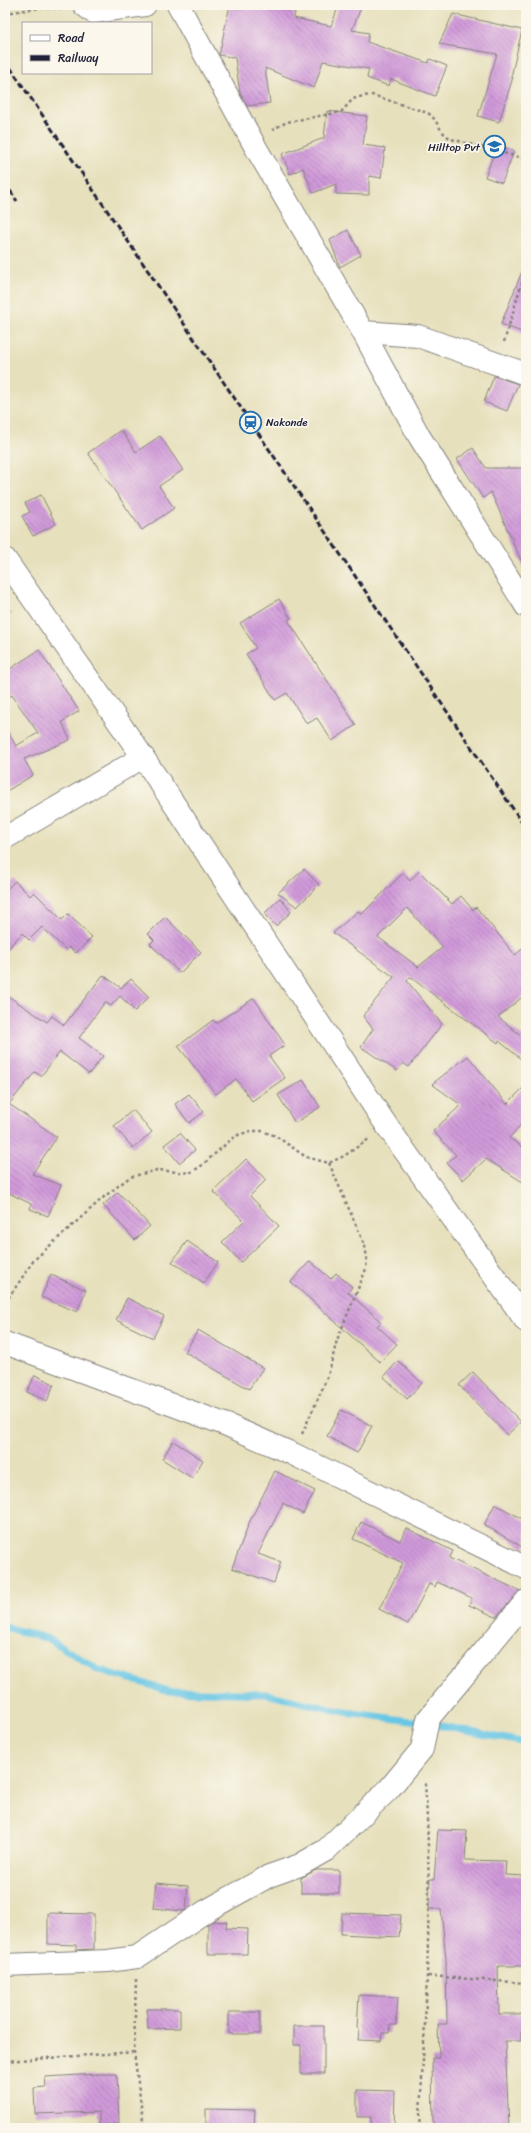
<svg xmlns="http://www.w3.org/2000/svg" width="531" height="2133" font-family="Sriracha,sans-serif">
<defs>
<pattern id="building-back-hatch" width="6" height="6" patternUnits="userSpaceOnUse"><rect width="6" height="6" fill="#d09ad9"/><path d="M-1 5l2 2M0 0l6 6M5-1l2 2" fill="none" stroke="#a87db1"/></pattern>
</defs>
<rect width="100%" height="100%" fill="#fbf7ec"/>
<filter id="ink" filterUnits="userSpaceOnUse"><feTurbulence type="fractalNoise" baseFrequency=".025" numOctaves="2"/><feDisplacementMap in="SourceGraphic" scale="8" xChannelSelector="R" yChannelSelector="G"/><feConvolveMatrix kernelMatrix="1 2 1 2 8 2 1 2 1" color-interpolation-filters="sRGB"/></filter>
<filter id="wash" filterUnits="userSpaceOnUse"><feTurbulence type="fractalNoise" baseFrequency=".012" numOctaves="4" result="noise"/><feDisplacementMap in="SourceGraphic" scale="16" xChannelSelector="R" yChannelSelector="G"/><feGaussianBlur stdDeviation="0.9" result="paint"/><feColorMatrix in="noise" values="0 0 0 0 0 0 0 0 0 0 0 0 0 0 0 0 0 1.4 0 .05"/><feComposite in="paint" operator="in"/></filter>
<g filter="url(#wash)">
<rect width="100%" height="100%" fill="#e6e0bc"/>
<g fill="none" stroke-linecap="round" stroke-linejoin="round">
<!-- stream -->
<path stroke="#67c6e5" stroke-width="7" d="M 5,1627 L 49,1639 L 97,1669 L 169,1691 L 266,1694 L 339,1711 L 411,1721 L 428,1719 L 437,1725 L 526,1743"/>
</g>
<g id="blocks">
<!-- building -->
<g fill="url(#building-back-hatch)" fill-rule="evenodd">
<path d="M 230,5 L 256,5 L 295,11 L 294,18 L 331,26 L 339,5 L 362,5 L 352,30 L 369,33 L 367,42 L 428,63 L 430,59 L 447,66 L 435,96 L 391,79 L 389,86 L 367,78 L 369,69 L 323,61 L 314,88 L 265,68 L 270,103 L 247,106 L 240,93 L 235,58 L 219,55 Z"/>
<path d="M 453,14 L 522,30 L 511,77 L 513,77 L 499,122 L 478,116 L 497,54 L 439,44 Z"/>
<path d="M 327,111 L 367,116 L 363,145 L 385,148 L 381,178 L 369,176 L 369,195 L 336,194 L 336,184 L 313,193 L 303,168 L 290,174 L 282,154 L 324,138 Z"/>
<path d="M 497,145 L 514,151 L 502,183 L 485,177 Z"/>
<path d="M 348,230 L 361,255 L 340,267 L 330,240 Z"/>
<path d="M 525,264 L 526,264 L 526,334 L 501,324 Z"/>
<path d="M 494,376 L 518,384 L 507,411 L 484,402 Z"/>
<path d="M 121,430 L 136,452 L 160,436 L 183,470 L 159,486 L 174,508 L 142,530 L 88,453 Z"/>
<path d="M 473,448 L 486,468 L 526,468 L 526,572 L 491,492 L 483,498 L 457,459 Z"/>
<path d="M 41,495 L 56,524 L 33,536 L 22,516 L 30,512 L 25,503 Z"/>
<path d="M 279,599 L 291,618 L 288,620 L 356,725 L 332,741 L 317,718 L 307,724 L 287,693 L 275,700 L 246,654 L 256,648 L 240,623 Z"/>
<path d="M 39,650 L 79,711 L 62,722 L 70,740 L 24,759 L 33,775 L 5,792 L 5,727 L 16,746 L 38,733 L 12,695 L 5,700 L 5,672 Z"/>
<path d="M 304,869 L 319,885 L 297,907 L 278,893 Z"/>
<path d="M 419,871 L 452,904 L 461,896 L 473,910 L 476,907 L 515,955 L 526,946 L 526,994 L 498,1017 L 526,1039 L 526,1063 L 499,1041 L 498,1043 L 410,977 L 407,981 L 442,1024 L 409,1067 L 403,1063 L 397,1071 L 361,1047 L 373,1029 L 363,1016 L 394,977 L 333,933 L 358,911 L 362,914 L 403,873 L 410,881 ZM 407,908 L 443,947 L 418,967 L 378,937 Z"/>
<path d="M 15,881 L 30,896 L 34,892 L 62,920 L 68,914 L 92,937 L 76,953 L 69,947 L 66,950 L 42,927 L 29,940 L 22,933 L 5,952 L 5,891 Z"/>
<path d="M 280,898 L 291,912 L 276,926 L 264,914 Z"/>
<path d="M 165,917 L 201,952 L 180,973 L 150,944 L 154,940 L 148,934 Z"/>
<path d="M 103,975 L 121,988 L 131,979 L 149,997 L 135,1011 L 120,996 L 111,1006 L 105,1002 L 79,1038 L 103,1056 L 89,1074 L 60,1052 L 41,1076 L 35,1072 L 9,1104 L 57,1137 L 32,1174 L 61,1185 L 48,1216 L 30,1209 L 31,1204 L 5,1191 L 5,994 L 47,1022 L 52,1016 L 64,1025 Z"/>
<path d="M 254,998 L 285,1045 L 269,1056 L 285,1078 L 252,1101 L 236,1079 L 216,1094 L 178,1046 L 213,1020 L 216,1023 Z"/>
<path d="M 468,1056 L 507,1104 L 526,1085 L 526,1119 L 509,1138 L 526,1149 L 526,1184 L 486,1159 L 463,1180 L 447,1163 L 456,1155 L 433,1131 L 461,1105 L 432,1084 Z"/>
<path d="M 303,1080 L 320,1107 L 295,1123 L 278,1095 Z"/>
<path d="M 189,1094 L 204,1112 L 189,1123 L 175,1104 Z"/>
<path d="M 133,1110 L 152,1132 L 133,1148 L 114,1126 Z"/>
<path d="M 180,1133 L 195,1150 L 179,1163 L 164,1145 Z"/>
<path d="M 246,1159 L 266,1180 L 250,1196 L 279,1226 L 241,1262 L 222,1242 L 244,1221 L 213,1191 Z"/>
<path d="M 118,1192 L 150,1226 L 135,1240 L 103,1205 Z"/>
<path d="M 187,1241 L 218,1262 L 204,1283 L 172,1262 Z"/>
<path d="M 310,1261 L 331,1279 L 336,1273 L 352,1287 L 348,1292 L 381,1322 L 377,1326 L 397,1344 L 380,1362 L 291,1282 Z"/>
<path d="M 51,1275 L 86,1290 L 77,1312 L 41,1297 Z"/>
<path d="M 127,1298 L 164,1316 L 153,1338 L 116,1320 Z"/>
<path d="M 198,1330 L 263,1368 L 249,1389 L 185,1352 Z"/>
<path d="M 398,1361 L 422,1383 L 407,1399 L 384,1377 Z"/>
<path d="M 473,1372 L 521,1422 L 507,1435 L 459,1385 Z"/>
<path d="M 35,1375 L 54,1384 L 47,1401 L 27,1392 Z"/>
<path d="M 341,1410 L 372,1426 L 357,1453 L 327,1436 Z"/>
<path d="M 173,1441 L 203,1460 L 192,1478 L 162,1459 Z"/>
<path d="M 275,1471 L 315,1491 L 303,1514 L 283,1503 L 258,1554 L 281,1562 L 274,1583 L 232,1568 L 249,1523 Z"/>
<path d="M 495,1504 L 526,1521 L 526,1549 L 484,1525 Z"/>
<path d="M 361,1522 L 400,1541 L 406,1528 L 453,1551 L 449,1558 L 520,1591 L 496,1617 L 469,1605 L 472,1598 L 437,1582 L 435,1587 L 429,1584 L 408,1624 L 379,1609 L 403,1563 L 353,1539 Z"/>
<path d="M 438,1830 L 467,1831 L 465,1860 L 506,1861 L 505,1875 L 526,1876 L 526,1966 L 498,1966 L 499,2014 L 526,2014 L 526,2032 L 521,2032 L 521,2041 L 505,2041 L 509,2128 L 433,2126 L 432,2058 L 439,2058 L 438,2024 L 447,2024 L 446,1959 L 441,1909 L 429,1909 L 430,1879 L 434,1879 Z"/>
<path d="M 316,1870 L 339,1870 L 339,1893 L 301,1893 L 301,1878 Z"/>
<path d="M 156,1883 L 188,1886 L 186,1910 L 183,1911 L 153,1908 Z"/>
<path d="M 48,1913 L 94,1914 L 94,1949 L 76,1950 L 76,1945 L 48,1944 Z"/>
<path d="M 342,1913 L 401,1915 L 399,1937 L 341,1934 Z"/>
<path d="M 213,1921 L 227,1922 L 226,1928 L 248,1929 L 247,1954 L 208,1954 L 208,1924 Z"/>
<path d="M 359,1995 L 398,1997 L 396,2025 L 390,2025 L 389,2033 L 382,2033 L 381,2041 L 358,2040 L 359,2029 L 357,2028 Z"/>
<path d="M 147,2009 L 180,2009 L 180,2028 L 148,2029 Z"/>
<rect x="229" y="2012" width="31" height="22"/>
<path d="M 294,2026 L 324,2026 L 324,2074 L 301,2074 L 301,2045 L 294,2045 Z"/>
<path d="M 98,2074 L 117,2074 L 119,2124 L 99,2125 L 99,2112 L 35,2114 L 34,2088 L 46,2087 L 45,2077 Z"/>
<path d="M 357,2090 L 395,2091 L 394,2128 L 371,2128 L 371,2117 L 357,2117 Z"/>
<path d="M 206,2109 L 255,2110 L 254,2128 L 206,2128 Z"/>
</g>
</g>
</g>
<g filter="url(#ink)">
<use href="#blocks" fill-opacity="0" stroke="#84817c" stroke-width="1"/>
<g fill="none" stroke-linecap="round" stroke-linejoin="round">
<defs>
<g id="minor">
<path d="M 84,5 L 93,12 L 145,5"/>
<path d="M 178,5 L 256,148 L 363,332 L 419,436 L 526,606"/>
<path d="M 363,332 L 418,336 L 526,374"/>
<path d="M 5,559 L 143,757 L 387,1126 L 526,1321"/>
<path d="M 5,838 L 143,757"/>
<path d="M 5,1343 L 227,1425 L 293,1454 L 526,1568"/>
<path d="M 5,1965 L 108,1961 L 137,1957 L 206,1911 L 269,1876 L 300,1865 L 326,1850 L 389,1789 L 422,1749 L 428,1719 L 526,1601"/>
</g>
</defs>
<!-- minor casing -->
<use href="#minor" stroke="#84817c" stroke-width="24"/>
<!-- path -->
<g stroke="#84817c" stroke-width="2.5" stroke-dasharray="3 3" stroke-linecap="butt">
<path d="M 5,13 L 40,8 L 62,9"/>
<path d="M 272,130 L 287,122 L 341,112 L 353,99 L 363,96 L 372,95 L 428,113 C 439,121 437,130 451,139 L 526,159"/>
<path d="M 504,342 L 526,269"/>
<path d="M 5,612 L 12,610"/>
<path d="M 5,1303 L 34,1260 L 105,1196 L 130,1177 L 157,1170 L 189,1173 L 200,1167 L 235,1136 L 251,1131 L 262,1131 L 276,1136 L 306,1157 L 329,1163 L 344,1156 L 369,1139"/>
<path d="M 302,1434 L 328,1376 L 337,1340 L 366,1269 L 367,1258 L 365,1246 L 329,1163"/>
<path d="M 428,1976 L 526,1983"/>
<path d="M 136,1979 L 134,2052 L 144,2128"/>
<path d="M 5,2061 L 134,2052"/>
<path d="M 419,2128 C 426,2013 433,1898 425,1783"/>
</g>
<!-- minor -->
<use href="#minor" stroke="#fff" stroke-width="22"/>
<!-- rail -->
<g stroke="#22223b" stroke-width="3" stroke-dasharray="6 3" stroke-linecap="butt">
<path d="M 5,60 L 526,828"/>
<path d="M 5,183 L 17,201"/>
</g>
</g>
</g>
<!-- icons -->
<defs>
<symbol id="school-ring" viewBox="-11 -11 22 22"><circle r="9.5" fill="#fbf7ec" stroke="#1f6fb2" stroke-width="1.5"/><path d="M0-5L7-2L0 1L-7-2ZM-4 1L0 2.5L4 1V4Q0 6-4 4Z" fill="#1f6fb2"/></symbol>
<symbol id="station-ring" viewBox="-11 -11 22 22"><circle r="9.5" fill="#fbf7ec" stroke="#1f6fb2" stroke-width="1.5"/><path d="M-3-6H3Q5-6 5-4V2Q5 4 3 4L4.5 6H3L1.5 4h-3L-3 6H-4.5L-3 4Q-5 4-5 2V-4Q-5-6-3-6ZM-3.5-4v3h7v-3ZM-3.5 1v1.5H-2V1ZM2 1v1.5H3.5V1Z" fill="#1f6fb2"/></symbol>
</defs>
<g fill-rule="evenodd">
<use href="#school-ring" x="482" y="134" width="25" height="25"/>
<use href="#station-ring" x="238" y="410" width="25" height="25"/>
</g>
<g text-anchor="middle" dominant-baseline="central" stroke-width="3.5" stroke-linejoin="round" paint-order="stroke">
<!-- poi labels -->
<g font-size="11" fill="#22223b" stroke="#fbf7ec" text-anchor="end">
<text x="480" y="147">Hilltop Pvt</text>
<text x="266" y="422" text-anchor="start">Nakonde</text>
</g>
</g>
<!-- margin -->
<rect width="531" height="2133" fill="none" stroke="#fbf7ec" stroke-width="20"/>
<!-- legend -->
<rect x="22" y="22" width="130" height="52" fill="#fbf7ec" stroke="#a4a2a5"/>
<rect x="30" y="35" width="20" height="6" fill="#ffffff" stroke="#a4a2a5"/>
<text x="58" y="42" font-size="12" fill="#22223b">Road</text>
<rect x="30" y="55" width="20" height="6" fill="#22223b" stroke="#a4a2a5"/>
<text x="58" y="62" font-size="12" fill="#22223b">Railway</text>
</svg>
